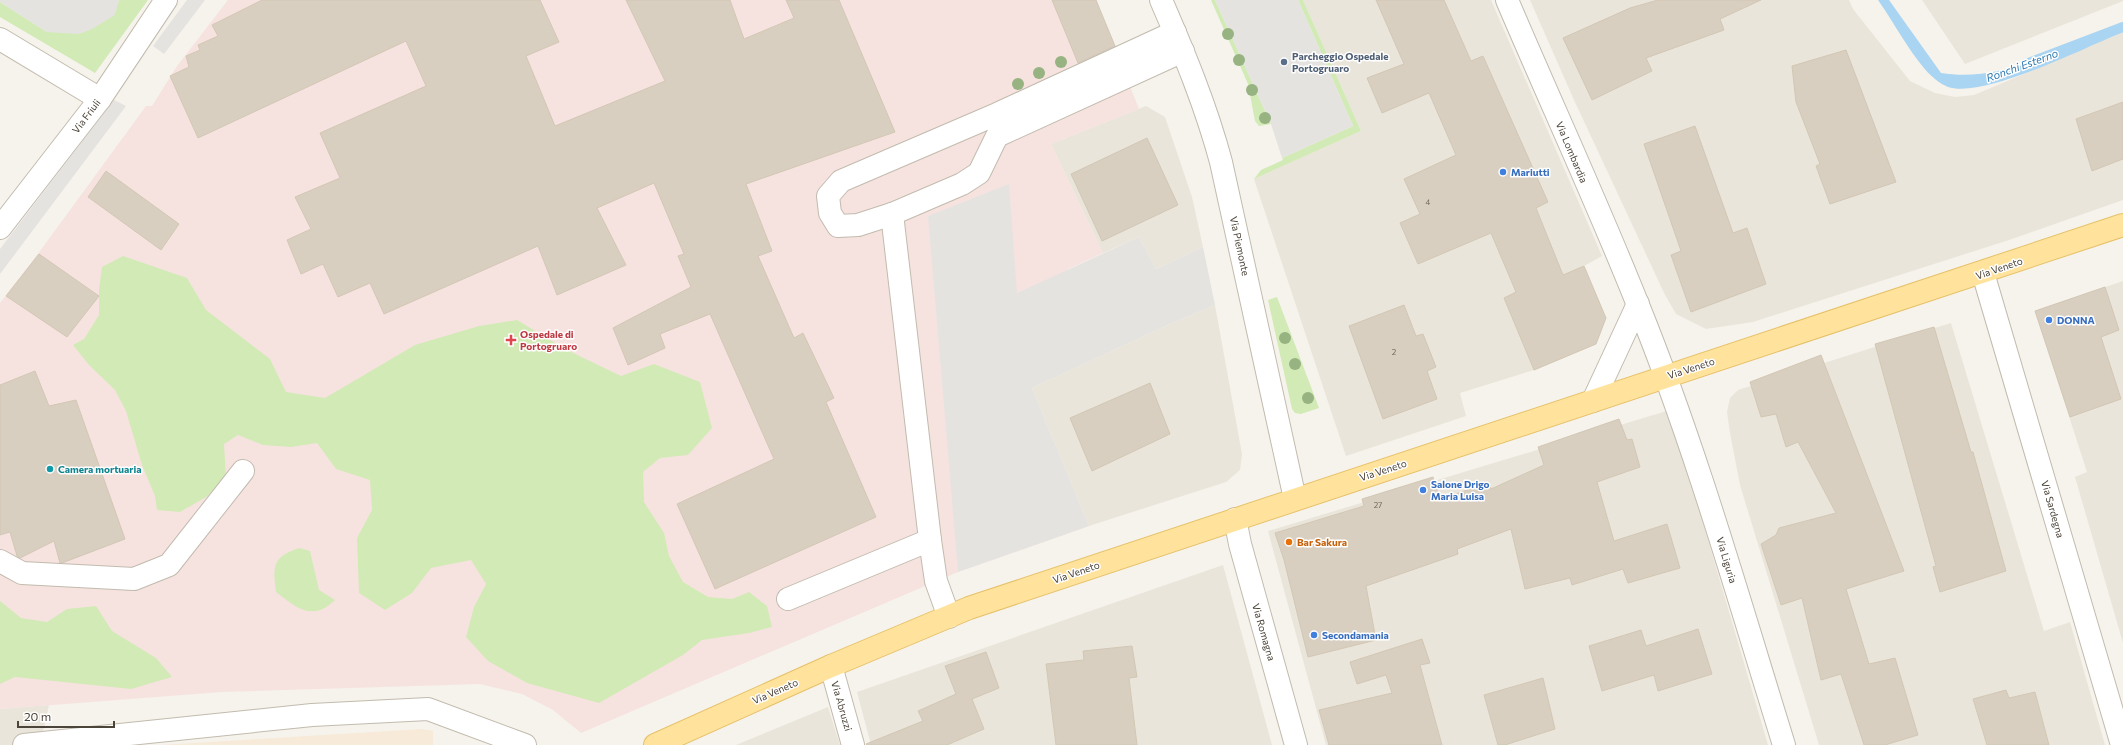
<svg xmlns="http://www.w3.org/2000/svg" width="2123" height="745" font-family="Commissioner,sans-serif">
<rect width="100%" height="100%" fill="#f6f3ec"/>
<!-- residential -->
<g fill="#eae5da">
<path d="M 1303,0 L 1491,0 L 1602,256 L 1584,266 L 1606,318 L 1596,344 L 1534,370 L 1460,393 L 1466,416 L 1346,456 L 1254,179 L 1361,131 Z"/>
<path d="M 1530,0 L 1849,0 L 1853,9 L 1910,81 L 1935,93 L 1955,97 L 1974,95 L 2123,32 L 2123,200 L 2009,240 L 1753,322 L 1706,329 L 1676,314 L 1665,295 L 1574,100 Z"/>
<path d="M 1922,0 L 2123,0 L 2123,1 L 1965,64 Z"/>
<path d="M 1146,106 L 1165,117 L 1192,197 L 1203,247 L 1156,269 L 1139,237 L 1103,253 L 1051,144 Z"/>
<path d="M 2123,281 L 2123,643 L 2075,477 L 2087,472 L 2035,311 Z"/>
<path d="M 1215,305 L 1242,454 L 1240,470 L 1226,482 L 1089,526 L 1032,388 L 1170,324 Z"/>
<path d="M 1951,323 L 2044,631 L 2070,622 L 2105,745 L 1819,745 L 1740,485 L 1730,433 L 1727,412 L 1730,398 L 1738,390 Z"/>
<path d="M 1670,410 L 1768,745 L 1326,745 L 1268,531 Z"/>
<path d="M 1223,565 L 1272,745 L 871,745 L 857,692 Z"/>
<path d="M 49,705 L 40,745 L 0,745 L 0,709 Z"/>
<path d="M 828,707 L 840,745 L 736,745 Z"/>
</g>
<!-- commercial -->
<path fill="#f7ead8" d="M 422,729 L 433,731 L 433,745 L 160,745 Z"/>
<!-- medical -->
<path fill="#f6e3e0" d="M 228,0 L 1096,0 L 1139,109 L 1051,144 L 1103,253 L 1068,269 L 1026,377 L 1089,526 L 958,572 L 581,733 L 553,710 L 522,694 L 480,684 L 222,692 L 0,709 L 0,303 L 40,251 L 146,106 L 152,106 L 177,66 Z"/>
<!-- green -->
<g fill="#d2eab5">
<path d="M 119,0 L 148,0 L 95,73 L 0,17 L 0,2 L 47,32 L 114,15 Z"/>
<path d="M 1211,0 L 1215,0 L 1271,124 L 1259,126 L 1255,121 L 1248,84 Z"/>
<path d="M 1298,0 L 1303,0 L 1361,131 L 1254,179 L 1261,170 L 1283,160 L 1282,158 L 1353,126 Z"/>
<path d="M 123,256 L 187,278 L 206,310 L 270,359 L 286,392 L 325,398 L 415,345 L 479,326 L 517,320 L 567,350 L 621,376 L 654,364 L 700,382 L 712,428 L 688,455 L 660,458 L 643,472 L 644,502 L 664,533 L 669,556 L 683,582 L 708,597 L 732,599 L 749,592 L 767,606 L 772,627 L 749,633 L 702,640 L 683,655 L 599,703 L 527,683 L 488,661 L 466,637 L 474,607 L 486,584 L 471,560 L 431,568 L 412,593 L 385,610 L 359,593 L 357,538 L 372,510 L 370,480 L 336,469 L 317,443 L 291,447 L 263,445 L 238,435 L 224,444 L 226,479 L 206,497 L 180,512 L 157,510 L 155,496 L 142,465 L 126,411 L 115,390 L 89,365 L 73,345 L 84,339 L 99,315 L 99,289 L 102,267 Z"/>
<path d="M 1277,297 L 1319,408 L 1301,414 L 1295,413 L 1292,409 L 1268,300 Z"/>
<path d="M 299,548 L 310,551 L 319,590 L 335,600 C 312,622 297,608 276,592 C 273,566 272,557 299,548 Z"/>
<path d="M 0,601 L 21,618 L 47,622 L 67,609 L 96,606 L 112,631 L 156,658 L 172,677 L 131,689 L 15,677 L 0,684 Z"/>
</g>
<!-- parking -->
<g fill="#e5e3e0">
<path d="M 0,0 L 119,0 L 115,15 L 92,29 L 79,34 L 47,32 L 0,2 Z"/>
<path d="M 187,0 L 205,0 L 164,54 L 153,46 Z"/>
<path d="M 1215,0 L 1298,0 L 1353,126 L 1282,158 L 1271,124 Z"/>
<path d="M 114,100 L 126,106 L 0,274 L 0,249 Z"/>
<path d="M 1009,184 L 1017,293 L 1139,237 L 1156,269 L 1203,247 L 1215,305 L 1170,324 L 1032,388 L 1089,526 L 958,572 L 928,216 Z"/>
</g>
<!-- water -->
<path fill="#a9d4f2" d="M 1878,0 L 1889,0 L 1941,73 C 2003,83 2066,48 2123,27 L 2123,32 C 2086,47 1984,99 1948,87 C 1944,85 1938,82 1935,79 C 1916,64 1893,21 1878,0 Z"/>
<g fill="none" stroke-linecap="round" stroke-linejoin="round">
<!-- stream -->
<path stroke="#a9d4f2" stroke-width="10" d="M 2026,64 L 2123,27"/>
</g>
<!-- building -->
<g fill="#d8cfc1" stroke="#d3c7b4">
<path d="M 262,0 L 540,0 L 559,42 L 526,56 L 555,126 L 665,81 L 626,0 L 730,0 L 744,39 L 794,18 L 786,0 L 839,0 L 895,132 L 746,184 L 772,251 L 758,256 L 794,338 L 803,333 L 834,398 L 826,402 L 876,517 L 715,589 L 677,504 L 774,459 L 710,314 L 660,334 L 665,348 L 628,365 L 613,328 L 691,287 L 678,256 L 684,254 L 654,183 L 597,208 L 626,265 L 557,295 L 538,246 L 384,314 L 370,283 L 338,297 L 323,264 L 301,274 L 287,240 L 311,229 L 295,197 L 340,178 L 320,133 L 426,86 L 406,41 L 198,138 L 170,76 L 189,67 L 186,56 L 200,50 L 198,45 L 218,36 L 212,25 Z"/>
<path d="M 1052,0 L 1096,0 L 1115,46 L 1078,63 Z"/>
<path d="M 1376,0 L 1444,0 L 1471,61 L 1483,56 L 1548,202 L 1536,208 L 1563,275 L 1584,266 L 1606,318 L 1596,344 L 1534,370 L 1504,298 L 1516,292 L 1491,233 L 1418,264 L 1400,223 L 1420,214 L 1404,179 L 1456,155 L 1429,93 L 1382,113 L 1367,78 L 1404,64 Z"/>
<path d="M 1658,0 L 1761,0 L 1720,19 L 1724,30 L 1646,58 L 1652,71 L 1592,100 L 1563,38 L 1630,8 Z"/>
<path d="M 1846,50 L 1896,182 L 1830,204 L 1816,166 L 1820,164 L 1796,102 L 1792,66 Z"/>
<path d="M 2123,102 L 2123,159 L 2092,171 L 2076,119 Z"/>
<path d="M 1695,126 L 1733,233 L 1747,228 L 1766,284 L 1691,312 L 1671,255 L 1681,251 L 1644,144 Z"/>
<path d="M 1147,138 L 1178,205 L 1102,241 L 1071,174 Z"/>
<path d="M 106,171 L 179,224 L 161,250 L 88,197 Z"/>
<path d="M 39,254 L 99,296 L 67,337 L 6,296 Z"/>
<path d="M 2105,287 L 2119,330 L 2101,337 L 2121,399 L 2070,417 L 2035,311 Z"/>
<path d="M 1404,305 L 1416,336 L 1423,334 L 1436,367 L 1427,371 L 1437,399 L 1383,419 L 1349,326 Z"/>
<path d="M 1934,327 L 1971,452 L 1973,452 L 2006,571 L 1940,592 L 1933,567 L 1936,566 L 1875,344 Z"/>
<path d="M 1821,355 L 1904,571 L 1846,589 L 1869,664 L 1895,658 L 1918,735 L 1885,745 L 1864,745 L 1841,674 L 1821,680 L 1802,598 L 1781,605 L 1761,544 L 1776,535 L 1779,528 L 1836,513 L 1798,442 L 1786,447 L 1776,414 L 1761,417 L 1750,382 Z"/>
<path d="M 35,371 L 49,406 L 76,400 L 125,539 L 62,563 L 60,563 L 54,541 L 20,558 L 17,556 L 10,532 L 0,535 L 0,385 Z"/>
<path d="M 1150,383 L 1170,434 L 1092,471 L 1070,418 Z"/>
<path d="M 1619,419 L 1627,440 L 1632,439 L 1640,467 L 1597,482 L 1614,541 L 1667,524 L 1680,568 L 1628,583 L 1623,569 L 1572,585 L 1570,578 L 1525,589 L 1511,529 L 1457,549 L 1458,554 L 1366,586 L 1376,640 L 1308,657 L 1284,560 L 1275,533 L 1364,506 L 1362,499 L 1433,477 L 1440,499 L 1489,483 L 1491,489 L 1544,465 L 1538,447 Z"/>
<path d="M 1698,629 L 1712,674 L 1658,691 L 1654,675 L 1602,691 L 1589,646 L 1641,630 L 1646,646 Z"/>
<path d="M 1422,639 L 1430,663 L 1420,665 L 1442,745 L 1329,745 L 1319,710 L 1392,693 L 1386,675 L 1357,684 L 1350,662 Z"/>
<path d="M 1132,646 L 1137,677 L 1129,678 L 1137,745 L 1056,745 L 1046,664 L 1084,660 L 1083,651 Z"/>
<path d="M 986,652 L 999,688 L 972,699 L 984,729 L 947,745 L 867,745 L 866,744 L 923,721 L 918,711 L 956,694 L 945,666 Z"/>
<path d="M 1543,678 L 1555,729 L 1505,745 L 1498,745 L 1484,695 Z"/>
<path d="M 2006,690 L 2009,698 L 2035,692 L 2049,745 L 1987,745 L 1973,699 Z"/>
</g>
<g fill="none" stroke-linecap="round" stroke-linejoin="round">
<defs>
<g id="minor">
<path d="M 1161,0 C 1184,53 1206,106 1221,162 L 1295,499"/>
<path d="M 1507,0 C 1550,101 1597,202 1638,305 C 1696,448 1738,597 1784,745"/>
<path d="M 1175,32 L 997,114 L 841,181 L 828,196 L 830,213 L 838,226 L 858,225 L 892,214 L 962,184 L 979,173 L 997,136 L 1183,51"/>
<path d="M 0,39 L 100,99"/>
<path d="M 0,228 L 100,99 L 166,0"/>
<path d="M 1983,273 L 2122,745"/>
<path d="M 1593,401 L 1638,304"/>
<path d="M 1235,519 L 1240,544 L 1296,745"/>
<path d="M 930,540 L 936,581 L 949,617"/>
<path d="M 0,561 L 22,573 L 134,579 L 169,565 L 243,471"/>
<path d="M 788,599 L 930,540 L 892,214"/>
<path d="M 831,666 L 853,745"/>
<path d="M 24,745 L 312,715 L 428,709 L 525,745"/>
</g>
<path id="major" d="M 655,745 L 831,666 L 969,608 L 2123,225"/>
</defs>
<!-- minor casing -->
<use href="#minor" stroke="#c2bbae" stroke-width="24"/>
<!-- major casing -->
<use href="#major" stroke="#e6c16a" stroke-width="24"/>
<!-- minor -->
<use href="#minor" stroke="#fff" stroke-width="22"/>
<!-- major -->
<use href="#major" stroke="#ffe39c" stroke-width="22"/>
</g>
<!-- trees -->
<g fill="#97b381">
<circle cx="1228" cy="34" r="6"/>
<circle cx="1239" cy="60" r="6"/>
<circle cx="1061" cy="62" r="6"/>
<circle cx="1039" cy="73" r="6"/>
<circle cx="1018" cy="84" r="6"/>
<circle cx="1252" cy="90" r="6"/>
<circle cx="1265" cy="118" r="6"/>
<circle cx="1285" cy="338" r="6"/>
<circle cx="1295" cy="364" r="6"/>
<circle cx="1308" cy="398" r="6"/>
</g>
<!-- markers -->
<circle fill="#5c6f8a" stroke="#fff" stroke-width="1.5" cx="1284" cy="62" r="4"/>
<g fill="#3f7fe0" stroke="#fff" stroke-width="1.5">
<circle cx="1503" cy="172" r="4"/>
<circle cx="2049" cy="320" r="4"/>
<circle cx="1423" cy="490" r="4"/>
<circle cx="1314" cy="635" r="4"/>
</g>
<path fill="#e0444e" stroke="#fff" stroke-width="1.5" d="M509 334h4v4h4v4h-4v4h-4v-4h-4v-4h4z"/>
<circle fill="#0f9aa8" stroke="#fff" stroke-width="1.5" cx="50" cy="469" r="4"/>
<circle fill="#e8710a" stroke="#fff" stroke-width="1.5" cx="1289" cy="542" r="4"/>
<g text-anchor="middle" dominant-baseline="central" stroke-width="3" stroke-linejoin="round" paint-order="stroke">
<!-- number labels -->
<g font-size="8" fill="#6e675b">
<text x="1428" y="202">4</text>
<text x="1394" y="352">2</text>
<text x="1378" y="505">27</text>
</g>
<!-- service labels -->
<g font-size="10" font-weight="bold" fill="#4e5e75" stroke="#fff" text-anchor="start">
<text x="1292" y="56">Parcheggio Ospedale<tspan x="1292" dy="12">Portogruaro</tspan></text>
</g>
<!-- street labels -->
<g font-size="10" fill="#4b4439" stroke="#fff">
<text transform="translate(86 116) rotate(-53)">Via Friuli</text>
<text transform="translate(1572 152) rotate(67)">Via Lombardia</text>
<text transform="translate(1240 246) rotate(78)">Via Piemonte</text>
<text transform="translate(1999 268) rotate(-19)">Via Veneto</text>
<text transform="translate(1691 368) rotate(-18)">Via Veneto</text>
<text transform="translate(1383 470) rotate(-18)">Via Veneto</text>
<text transform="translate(2053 509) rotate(74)">Via Sardegna</text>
<text transform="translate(1727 560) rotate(73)">Via Liguria</text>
<text transform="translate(1076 572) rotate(-19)">Via Veneto</text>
<text transform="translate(1264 632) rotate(74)">Via Romagna</text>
<text transform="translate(775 691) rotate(-24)">Via Veneto</text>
<text transform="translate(842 706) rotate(74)">Via Abruzzi</text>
</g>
<!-- shop labels -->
<g font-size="10" font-weight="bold" fill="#366cbe" stroke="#fff" text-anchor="start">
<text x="1511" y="172">Mariutti</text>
<text x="2057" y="320">DONNA</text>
<text x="1431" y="484">Salone Drigo<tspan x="1431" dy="12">Maria Luisa</tspan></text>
<text x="1322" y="635">Secondamania</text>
</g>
<!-- health labels -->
<g font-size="10" font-weight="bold" fill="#be3a42" stroke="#fff" text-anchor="start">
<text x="520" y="334">Ospedale di<tspan x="520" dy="12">Portogruaro</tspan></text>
</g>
<!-- culture labels -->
<g font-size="10" font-weight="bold" fill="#0d838f" stroke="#fff" text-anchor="start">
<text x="58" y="469">Camera mortuaria</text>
</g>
<!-- food labels -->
<g font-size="10" font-weight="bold" fill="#c56008" stroke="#fff" text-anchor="start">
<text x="1297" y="542">Bar Sakura</text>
</g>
<!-- water labels -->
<g font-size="11" font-style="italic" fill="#2e7ab2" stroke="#fff">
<text transform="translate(2022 65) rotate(-20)">Ronchi Esterno</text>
</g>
</g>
<!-- scale -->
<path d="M18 721v6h96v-6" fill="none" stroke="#4b4439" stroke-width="2"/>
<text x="24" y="721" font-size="12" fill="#4b4439" stroke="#ffffff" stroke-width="3" paint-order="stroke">20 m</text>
</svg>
